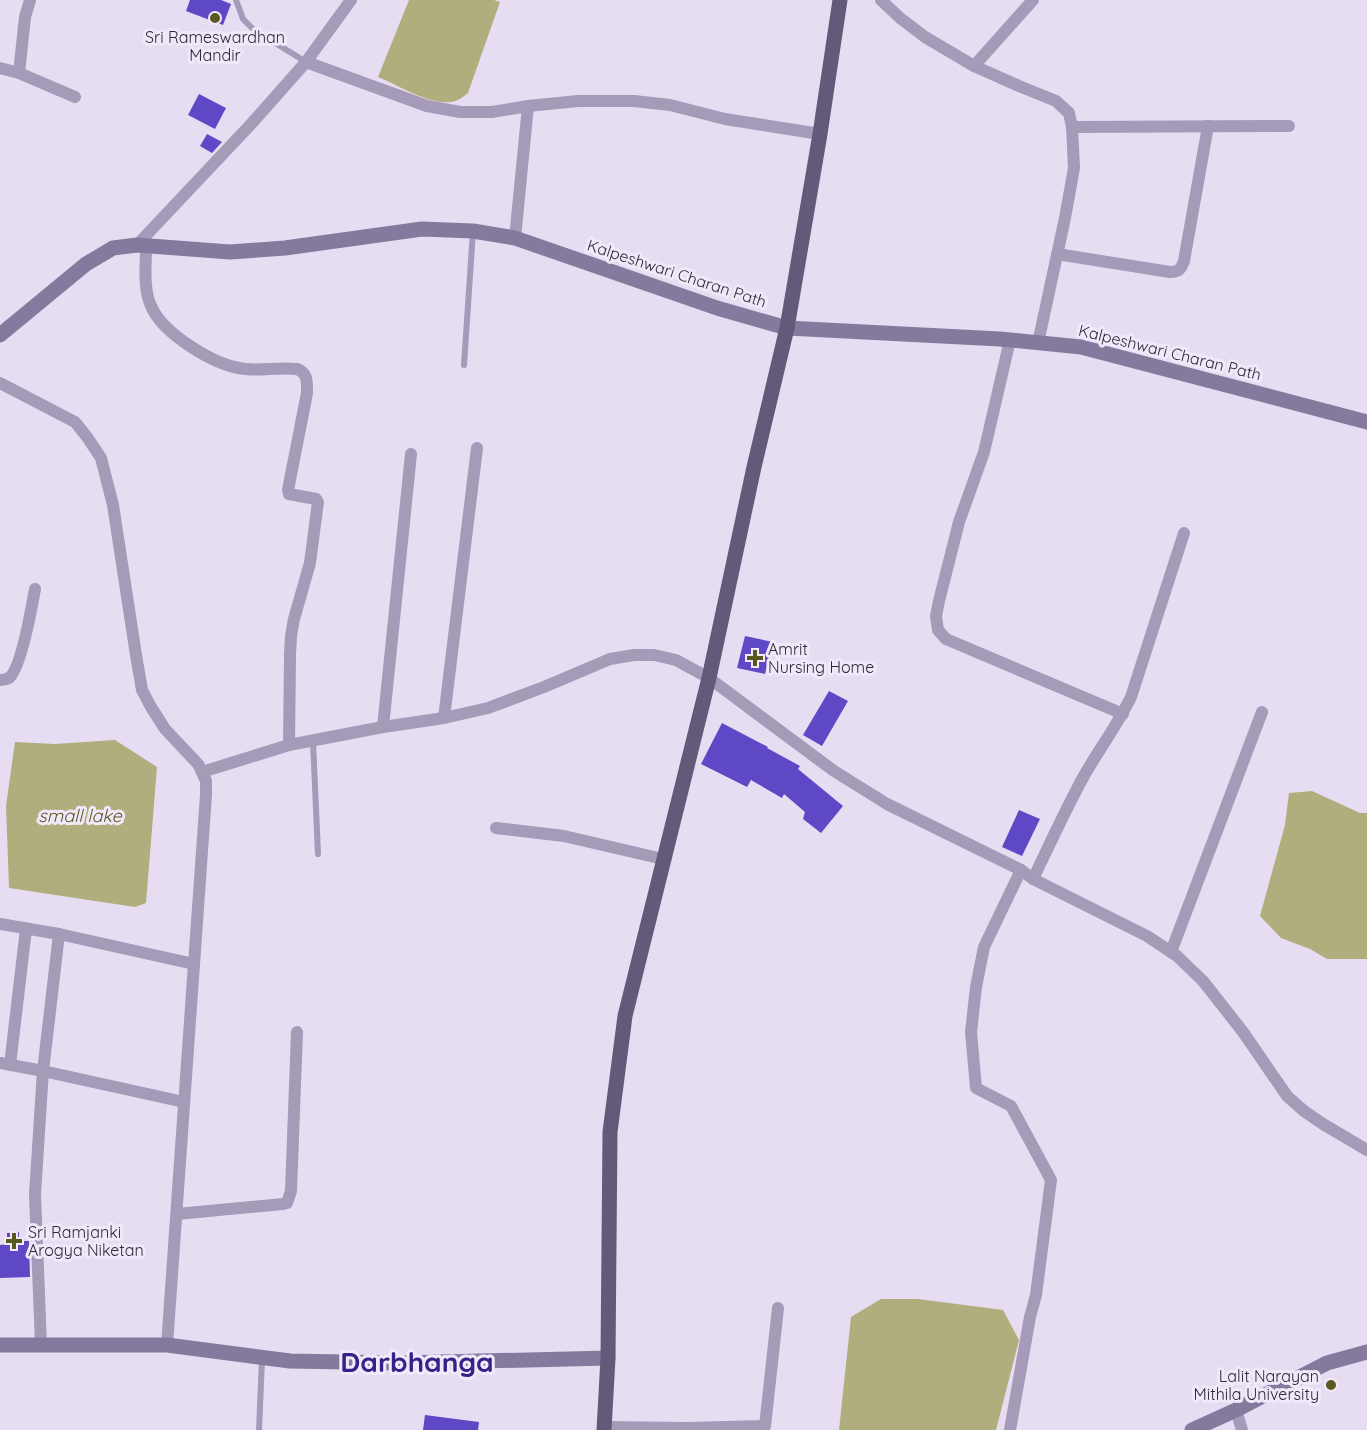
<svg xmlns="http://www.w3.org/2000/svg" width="1367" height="1430" font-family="Quicksand,sans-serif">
<rect width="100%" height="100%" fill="#e7ddf2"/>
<!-- water -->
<g fill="#afae7c">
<path d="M 409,0 L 494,0 L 500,2 L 468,93 C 463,97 458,101 451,102 C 429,105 398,85 378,77 Z"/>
<path d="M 115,740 L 157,767 L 146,903 L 135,907 L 9,888 L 6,806 L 15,742 L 55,744 Z"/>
<path d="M 1312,791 L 1360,813 L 1367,813 L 1367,959 L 1327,959 L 1310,949 L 1281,938 L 1260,916 L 1285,825 L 1289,793 Z"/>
<path d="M 881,1299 L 918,1299 L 1003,1310 L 1019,1340 L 996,1430 L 839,1430 L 851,1317 Z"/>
</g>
<!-- building -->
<g fill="#5f48c5">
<path d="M 190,0 L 221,0 L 231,4 L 223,25 L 186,11 Z"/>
<path d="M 199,94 L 226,108 L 215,129 L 188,115 Z"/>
<path d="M 207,134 L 222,142 L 212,153 L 200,146 Z"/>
<path d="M 745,636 L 773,642 L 765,674 L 737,668 Z"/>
<path d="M 829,691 L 848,701 L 822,746 L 803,735 Z"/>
<path d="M 722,723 L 768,747 L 767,748 L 800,766 L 798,769 L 843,806 L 821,833 L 803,819 L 805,812 L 784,794 L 782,798 L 751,780 L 747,787 L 701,764 Z"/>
<path d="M 1019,810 L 1040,819 L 1022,856 L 1002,847 Z"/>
<path d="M 19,1232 L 19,1241 L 29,1241 L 30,1277 L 0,1278 L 0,1245 L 7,1244 L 7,1233 Z"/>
<path d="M 425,1415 L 479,1422 L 478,1430 L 423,1430 Z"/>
</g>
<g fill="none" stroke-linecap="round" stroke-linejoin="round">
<!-- lane -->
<g stroke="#a59ab8" stroke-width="6">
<path d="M 236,0 L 243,19 L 253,29 L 306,62"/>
<path d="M 464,365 L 473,231"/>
<path d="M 313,741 L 318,854"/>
<path d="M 259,1430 L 262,1359"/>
</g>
<!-- street -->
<g stroke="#a59ab8" stroke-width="12">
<path d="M 881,0 L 900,18 L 925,37 L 974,66 L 1019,86 L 1056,101 L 1069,113 L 1072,127 L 1074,168 L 1065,218 L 1038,343"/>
<path d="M 306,62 L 427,106 L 460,112 L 492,112 L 528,106 L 578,101 L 634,101 L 670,105 L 725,119 L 820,134"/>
<path d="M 974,66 L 1033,0"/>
<path d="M 0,68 L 19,73 L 75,97"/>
<path d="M 19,73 L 25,17 L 30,0"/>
<path d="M 1072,127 L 1289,126"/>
<path d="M 515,238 L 528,106"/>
<path d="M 137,245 L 252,123 L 306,62 L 351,0"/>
<path d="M 146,246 C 146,265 143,288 151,306 C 163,334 215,366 245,369 C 262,371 279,367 297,369 C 308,373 307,382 307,393 L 288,490 L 289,494 L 316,499 L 318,502 L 310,563 L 294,619 L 291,636 L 290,655 L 289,745"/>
<path d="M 1057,254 L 1170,272 C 1179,272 1181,269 1184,261 L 1208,126"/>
<path d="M 1010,340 L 984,452 L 959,522 L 939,601 L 936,616 L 938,630 L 946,639 L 1123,714"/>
<path d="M 0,383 L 75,422 L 87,437 L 101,458 L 113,505 L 136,655 L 142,690 L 151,707 L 165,729 L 198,764 L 202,772 L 206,781 L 206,795 L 167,1345"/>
<path d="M 0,680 C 2,680 8,679 9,678 C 21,669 32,606 35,589"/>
<path d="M 444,718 L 477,448"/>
<path d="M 383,727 L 411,454"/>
<path d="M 202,772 L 289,745 L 383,727 L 444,718 L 488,708 L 544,687 L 610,659 L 634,655 L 654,655 L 676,660 L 709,678 L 834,771 L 887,804 L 1021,870 L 1033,879 L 1147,936 L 1177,956 L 1203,981 L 1243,1032 L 1287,1096 L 1304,1111 L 1323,1124 L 1367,1150"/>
<path d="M 496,828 L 564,836 L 663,859"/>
<path d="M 1033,879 C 1050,844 1066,808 1085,774 C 1100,748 1118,724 1131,697 L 1184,533"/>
<path d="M 0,924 L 59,934 L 194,964"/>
<path d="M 1171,952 L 1262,712"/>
<path d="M 0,1063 L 43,1071 L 184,1102"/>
<path d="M 10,1065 L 26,929"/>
<path d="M 177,1214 L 283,1204 L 287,1203 L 291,1191 L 297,1032"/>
<path d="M 41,1345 L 35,1194 L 43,1071 L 59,934"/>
<path d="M 1236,1410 L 1242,1430"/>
<path d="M 604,1427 L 687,1428 L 765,1426 L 778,1308"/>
<path d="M 1010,1430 L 1030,1317 L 1036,1295 L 1051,1180 L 1011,1106 L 976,1088 L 971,1032 L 976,987 L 984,947 L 1021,870"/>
</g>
<!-- secondary -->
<g stroke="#857a9e" stroke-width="15">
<path d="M 0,335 L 86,264 L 113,248 L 137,245 L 230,252 L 285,248 L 422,229 L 473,231 L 515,238 L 717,308 L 787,328 L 1000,339 L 1081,347 L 1367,422"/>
<path d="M 0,1345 L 167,1345 L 290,1361 L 401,1363 L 608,1358"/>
<path d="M 1192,1430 L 1236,1410 L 1327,1363 L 1367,1352"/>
</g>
<!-- primary -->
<path stroke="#635a79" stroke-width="15" d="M 604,1430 L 608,1358 L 610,1132 L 625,1016 L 709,678 L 754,467 L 787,328 L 820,134 L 840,0"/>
</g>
<!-- markers -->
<g fill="#59591e" stroke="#f1e9fa" stroke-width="2">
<circle cx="215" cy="18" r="6"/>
<path d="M752 649h6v6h6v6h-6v6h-6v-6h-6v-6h6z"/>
<path d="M11 1232h6v6h6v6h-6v6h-6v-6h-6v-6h6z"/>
<circle cx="1331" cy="1385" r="6"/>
</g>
<g text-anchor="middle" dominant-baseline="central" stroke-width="6" stroke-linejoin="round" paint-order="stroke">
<!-- poi labels -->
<g font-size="16" fill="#2c2937" stroke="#f1e9fa" text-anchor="start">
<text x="215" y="37" text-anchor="middle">Sri Rameswardhan<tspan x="215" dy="18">Mandir</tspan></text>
<text x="768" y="649">Amrit<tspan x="768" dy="18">Nursing Home</tspan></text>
<text x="28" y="1232">Sri Ramjanki<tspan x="28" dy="18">Arogya Niketan</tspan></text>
<text x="1319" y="1376" text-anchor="end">Lalit Narayan<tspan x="1319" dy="18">Mithila University</tspan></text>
</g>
<!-- street labels -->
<g font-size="16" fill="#2c2937" stroke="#f1e9fa">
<text transform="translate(677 273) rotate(18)">Kalpeshwari Charan Path</text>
<text transform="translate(1170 352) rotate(14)">Kalpeshwari Charan Path</text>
</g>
<!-- water labels -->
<g font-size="18" font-style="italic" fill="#59591e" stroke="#f1e9fa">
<text x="80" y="815">small lake</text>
</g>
<!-- town labels -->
<g font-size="28" font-weight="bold" fill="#342286" stroke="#f1e9fa">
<text x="417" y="1361">Darbhanga</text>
</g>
</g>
</svg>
